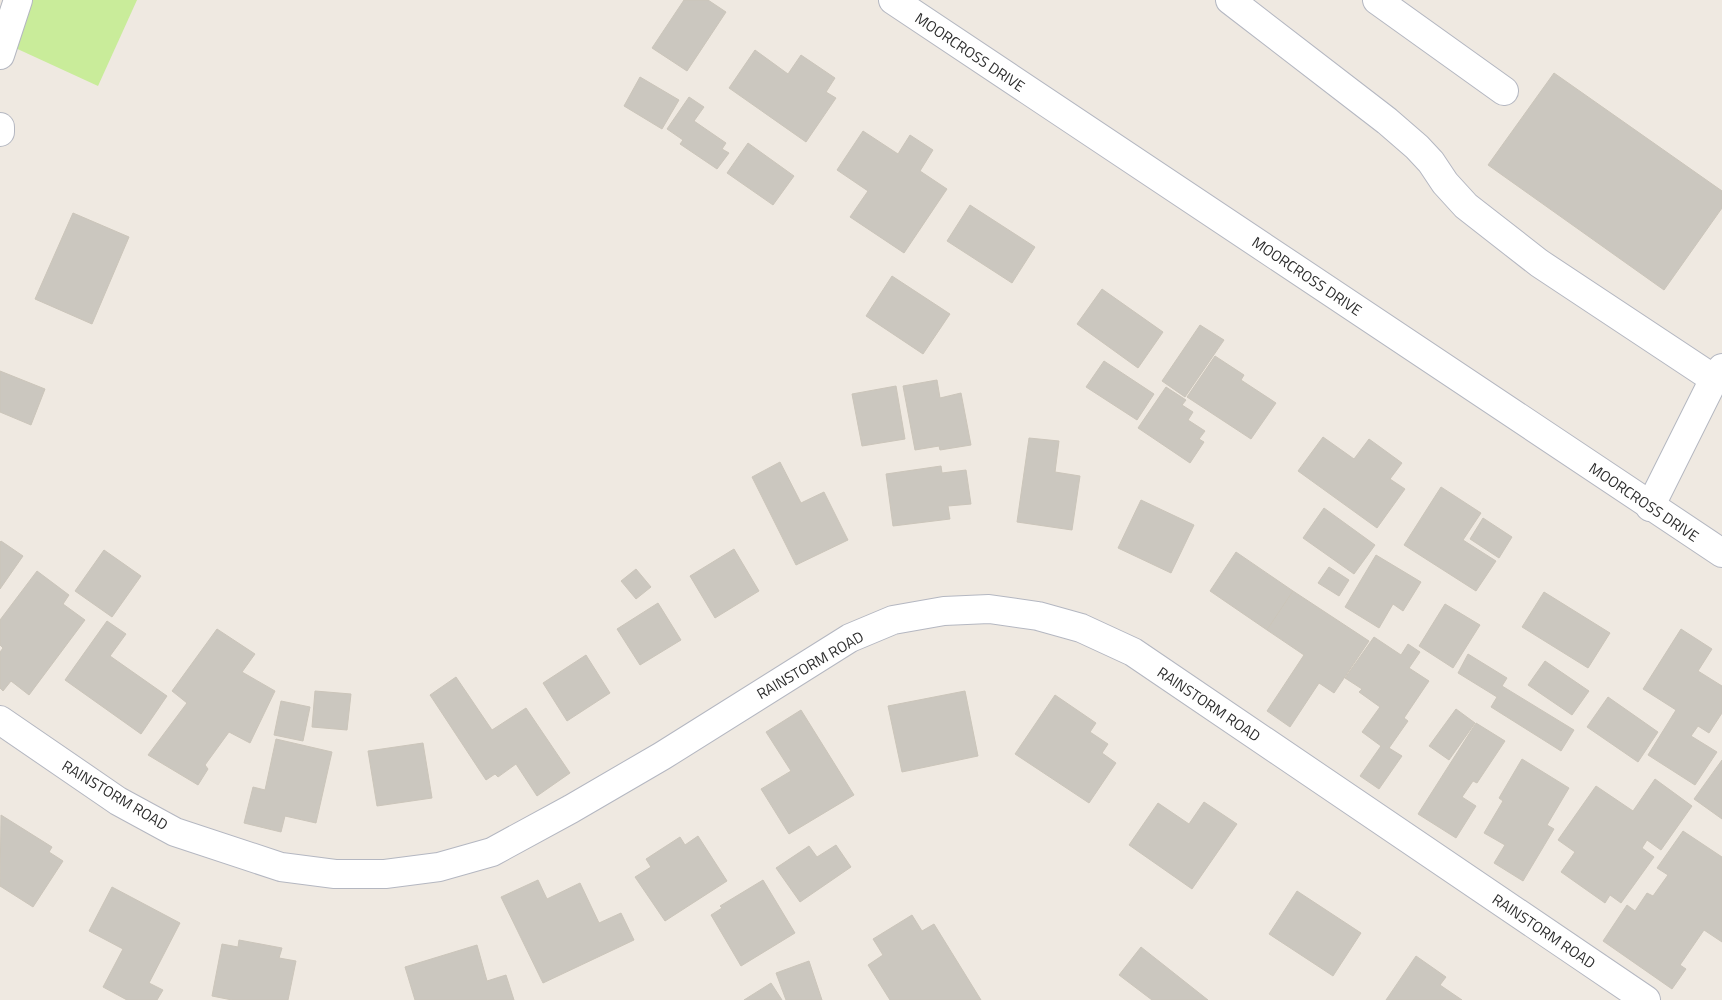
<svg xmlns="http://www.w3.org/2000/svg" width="1722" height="1000" font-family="'Titillium Web',sans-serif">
<rect width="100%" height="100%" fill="#efe9e1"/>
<!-- pitch -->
<path fill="#c9ec9a" d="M 33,0 L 137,0 L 98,86 L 11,46 Z"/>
<!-- building -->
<g fill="#cbc7bf" stroke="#cbc5ba">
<path d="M 684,0 L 708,0 L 726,12 L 687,71 L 652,48 Z"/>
<path d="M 755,50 L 788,74 L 801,55 L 835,78 L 826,92 L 836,98 L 806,142 L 729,88 Z"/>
<path d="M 1554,73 L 1722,191 L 1722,208 L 1664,290 L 1488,165 Z"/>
<path d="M 640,77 L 679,100 L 662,129 L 624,106 Z"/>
<path d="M 689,97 L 704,107 L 694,121 L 726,143 L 722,149 L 729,153 L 717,169 L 680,144 L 683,140 L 667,129 Z"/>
<path d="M 863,131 L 898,154 L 910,135 L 933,150 L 920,171 L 947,189 L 904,253 L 850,217 L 868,191 L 837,170 Z"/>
<path d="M 748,143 L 794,176 L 773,205 L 727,173 Z"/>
<path d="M 970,205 L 1035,247 L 1012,283 L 947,241 Z"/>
<path d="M 73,213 L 129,237 L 92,324 L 35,299 Z"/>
<path d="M 892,276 L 950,314 L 923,354 L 866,316 Z"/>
<path d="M 1102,289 L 1163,332 L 1138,368 L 1077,324 Z"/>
<path d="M 1200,325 L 1224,340 L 1185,397 L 1162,381 Z"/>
<path d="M 1215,356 L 1244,375 L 1241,380 L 1276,403 L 1251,439 L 1187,397 Z"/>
<path d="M 1104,361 L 1154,394 L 1137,420 L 1086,387 Z"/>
<path d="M 0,371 L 45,389 L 31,425 L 0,412 Z"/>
<path d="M 937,380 L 940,398 L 961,393 L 971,445 L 940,450 L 939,446 L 915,450 L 903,386 Z"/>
<path d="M 896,386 L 905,439 L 862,446 L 852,394 Z"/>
<path d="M 1166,387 L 1186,400 L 1182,405 L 1193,412 L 1188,420 L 1205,431 L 1199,439 L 1204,442 L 1190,463 L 1138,428 Z"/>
<path d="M 1323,437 L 1354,459 L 1369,439 L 1402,463 L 1390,479 L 1405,489 L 1377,528 L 1298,471 Z"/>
<path d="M 1029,438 L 1059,441 L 1055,472 L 1080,476 L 1072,530 L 1017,522 Z"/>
<path d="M 780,462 L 801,503 L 824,492 L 848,540 L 796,565 L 752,477 Z"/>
<path d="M 941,466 L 942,473 L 966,470 L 971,504 L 948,506 L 950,519 L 893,526 L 886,474 Z"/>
<path d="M 1441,487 L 1481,513 L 1463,540 L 1496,561 L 1476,591 L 1404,545 Z"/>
<path d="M 1141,500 L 1194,525 L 1171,573 L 1118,548 Z"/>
<path d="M 1324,508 L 1375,545 L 1354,574 L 1303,538 Z"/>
<path d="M 1483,518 L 1512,537 L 1499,558 L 1470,539 Z"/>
<path d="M 1,541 L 23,556 L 0,589 L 0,542 Z"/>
<path d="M 734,549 L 759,591 L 715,618 L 690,576 Z"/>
<path d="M 104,550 L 141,576 L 112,617 L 75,591 Z"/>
<path d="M 1236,552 L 1293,591 L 1267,630 L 1210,591 Z"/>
<path d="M 1376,555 L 1421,582 L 1403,611 L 1393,604 L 1379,628 L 1345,607 Z"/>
<path d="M 1329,567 L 1349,580 L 1339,596 L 1318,583 Z"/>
<path d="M 636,569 L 651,587 L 636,599 L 621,581 Z"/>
<path d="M 37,571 L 69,595 L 63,604 L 85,620 L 29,695 L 11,681 L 3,691 L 0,688 L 0,652 L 3,648 L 0,645 L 0,620 Z"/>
<path d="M 1293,591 L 1369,641 L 1334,693 L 1319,683 L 1290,727 L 1267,711 L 1304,655 L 1267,630 Z"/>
<path d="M 1544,592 L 1610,633 L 1588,668 L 1522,627 Z"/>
<path d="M 658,603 L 681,640 L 640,665 L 617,629 Z"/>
<path d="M 1445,604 L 1480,625 L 1453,668 L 1419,646 Z"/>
<path d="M 107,621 L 126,634 L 110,656 L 167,696 L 141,734 L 65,680 Z"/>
<path d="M 217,629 L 255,654 L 242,672 L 275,691 L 250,743 L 229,732 L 205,765 L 208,769 L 198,785 L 148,755 L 187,703 L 172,691 Z"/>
<path d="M 1681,629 L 1712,649 L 1698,671 L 1722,686 L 1722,713 L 1709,733 L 1698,726 L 1691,736 L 1717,752 L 1695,785 L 1648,755 L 1676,710 L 1643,689 Z"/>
<path d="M 1374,637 L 1401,655 L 1408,644 L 1420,652 L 1409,668 L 1429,681 L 1404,718 L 1408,721 L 1389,748 L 1402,756 L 1379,789 L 1360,776 L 1381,746 L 1362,732 L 1380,707 L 1359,692 L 1362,689 L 1345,678 Z"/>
<path d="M 1468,654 L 1507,678 L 1502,686 L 1574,730 L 1561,751 L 1491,707 L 1497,697 L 1458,673 Z"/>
<path d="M 586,655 L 610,693 L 567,721 L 543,683 Z"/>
<path d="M 1545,661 L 1589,691 L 1572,715 L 1528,685 Z"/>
<path d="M 456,677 L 492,730 L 526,708 L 570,773 L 537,796 L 516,764 L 498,777 L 495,774 L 486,780 L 430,695 Z"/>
<path d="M 315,691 L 351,694 L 347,730 L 312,727 Z"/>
<path d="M 965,691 L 978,756 L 902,772 L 888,706 Z"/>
<path d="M 1055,695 L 1096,723 L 1090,732 L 1108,744 L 1102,753 L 1116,763 L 1089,803 L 1015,754 Z"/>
<path d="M 1608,697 L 1658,732 L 1638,762 L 1587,727 Z"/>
<path d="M 281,701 L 310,707 L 303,741 L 274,735 Z"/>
<path d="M 1456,709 L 1475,723 L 1449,760 L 1429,746 Z"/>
<path d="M 801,710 L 854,795 L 789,834 L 761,789 L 791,771 L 766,732 Z"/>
<path d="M 1476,723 L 1505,741 L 1477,783 L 1473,781 L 1462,797 L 1476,806 L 1456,838 L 1418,814 Z"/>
<path d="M 276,739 L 332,752 L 316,823 L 285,816 L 281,832 L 244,823 L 253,787 L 265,790 Z"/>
<path d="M 423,743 L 432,798 L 377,806 L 368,751 Z"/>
<path d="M 1522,759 L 1569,788 L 1547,825 L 1554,829 L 1523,881 L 1494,863 L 1505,845 L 1484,833 L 1503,801 L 1499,798 Z"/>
<path d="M 1722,760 L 1722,819 L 1694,799 Z"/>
<path d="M 1655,779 L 1692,806 L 1661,850 L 1647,840 L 1642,848 L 1654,857 L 1621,903 L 1610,895 L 1605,903 L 1561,872 L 1575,852 L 1558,840 L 1596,786 L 1633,811 Z"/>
<path d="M 1204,802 L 1237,824 L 1192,889 L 1129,845 L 1158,803 L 1189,824 Z"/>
<path d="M 1,815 L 52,847 L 49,852 L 63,861 L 33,907 L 0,886 Z"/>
<path d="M 1683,831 L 1722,857 L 1722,942 L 1704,930 L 1680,965 L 1686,969 L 1672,989 L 1603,941 L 1627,905 L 1635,911 L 1647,893 L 1653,896 L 1668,875 L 1657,868 Z"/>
<path d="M 698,836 L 727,881 L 665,921 L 635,877 L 651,867 L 646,859 L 680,837 L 685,845 Z"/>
<path d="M 836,845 L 851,867 L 800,902 L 776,868 L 809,846 L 817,857 Z"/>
<path d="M 538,880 L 547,899 L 580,883 L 599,923 L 621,913 L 634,940 L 543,983 L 501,897 Z"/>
<path d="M 763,880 L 795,933 L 741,966 L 711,915 L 722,908 L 720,906 Z"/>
<path d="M 112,887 L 180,923 L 149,983 L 163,990 L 157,1000 L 127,1000 L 103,987 L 123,949 L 89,931 Z"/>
<path d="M 1297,891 L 1361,933 L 1333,976 L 1269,934 Z"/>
<path d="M 912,915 L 922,931 L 934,924 L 981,1000 L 890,1000 L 868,965 L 883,955 L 873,939 Z"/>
<path d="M 239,940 L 282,948 L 279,958 L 296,961 L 288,1000 L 232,1000 L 212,996 L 222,944 L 238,947 Z"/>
<path d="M 477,945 L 487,981 L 506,975 L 514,1000 L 415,1000 L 405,967 Z"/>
<path d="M 1141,947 L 1208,1000 L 1152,1000 L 1119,975 Z"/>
<path d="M 1416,956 L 1446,977 L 1440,985 L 1462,1000 L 1386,1000 Z"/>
<path d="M 809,961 L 822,1000 L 786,1000 L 776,973 Z"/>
<path d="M 771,983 L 782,1000 L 744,1000 Z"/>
</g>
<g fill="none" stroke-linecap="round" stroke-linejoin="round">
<defs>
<g id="minor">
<path d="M 893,0 L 1722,553"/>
<path d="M 1230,0 L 1387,121 L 1417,147 L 1431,162 L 1445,183 L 1466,206 L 1539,263 L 1714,379"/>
<path d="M 1377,0 L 1504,91"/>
<path d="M 0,55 L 18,0"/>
<path d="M 0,127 L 0,132"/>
<path d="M 1650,507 L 1714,379 L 1722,368"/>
<path d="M 0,720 L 118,801 L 175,832 L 281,867 L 335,874 L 385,874 L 439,867 L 492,852 L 571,809 L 662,756 L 850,638 L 893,620 L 944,611 L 989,609 L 1038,616 L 1081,628 L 1133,652 L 1646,1000"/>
</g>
</defs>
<!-- minor casing -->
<use href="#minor" stroke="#b4b7c1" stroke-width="30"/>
<!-- minor -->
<use href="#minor" stroke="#fff" stroke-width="28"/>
</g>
<g text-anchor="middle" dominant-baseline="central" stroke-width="4" stroke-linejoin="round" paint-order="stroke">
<!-- street labels -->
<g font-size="15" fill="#2e2e2e" stroke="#fff">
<text transform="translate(970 52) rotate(34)">MOORCROSS DRIVE</text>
<text transform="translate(1307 276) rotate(34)">MOORCROSS DRIVE</text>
<text transform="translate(1644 502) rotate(34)">MOORCROSS DRIVE</text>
<text transform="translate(810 665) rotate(-30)">RAINSTORM ROAD</text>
<text transform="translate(1209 704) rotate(34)">RAINSTORM ROAD</text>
<text transform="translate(115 795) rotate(31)">RAINSTORM ROAD</text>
<text transform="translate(1544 931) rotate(34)">RAINSTORM ROAD</text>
</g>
</g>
</svg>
